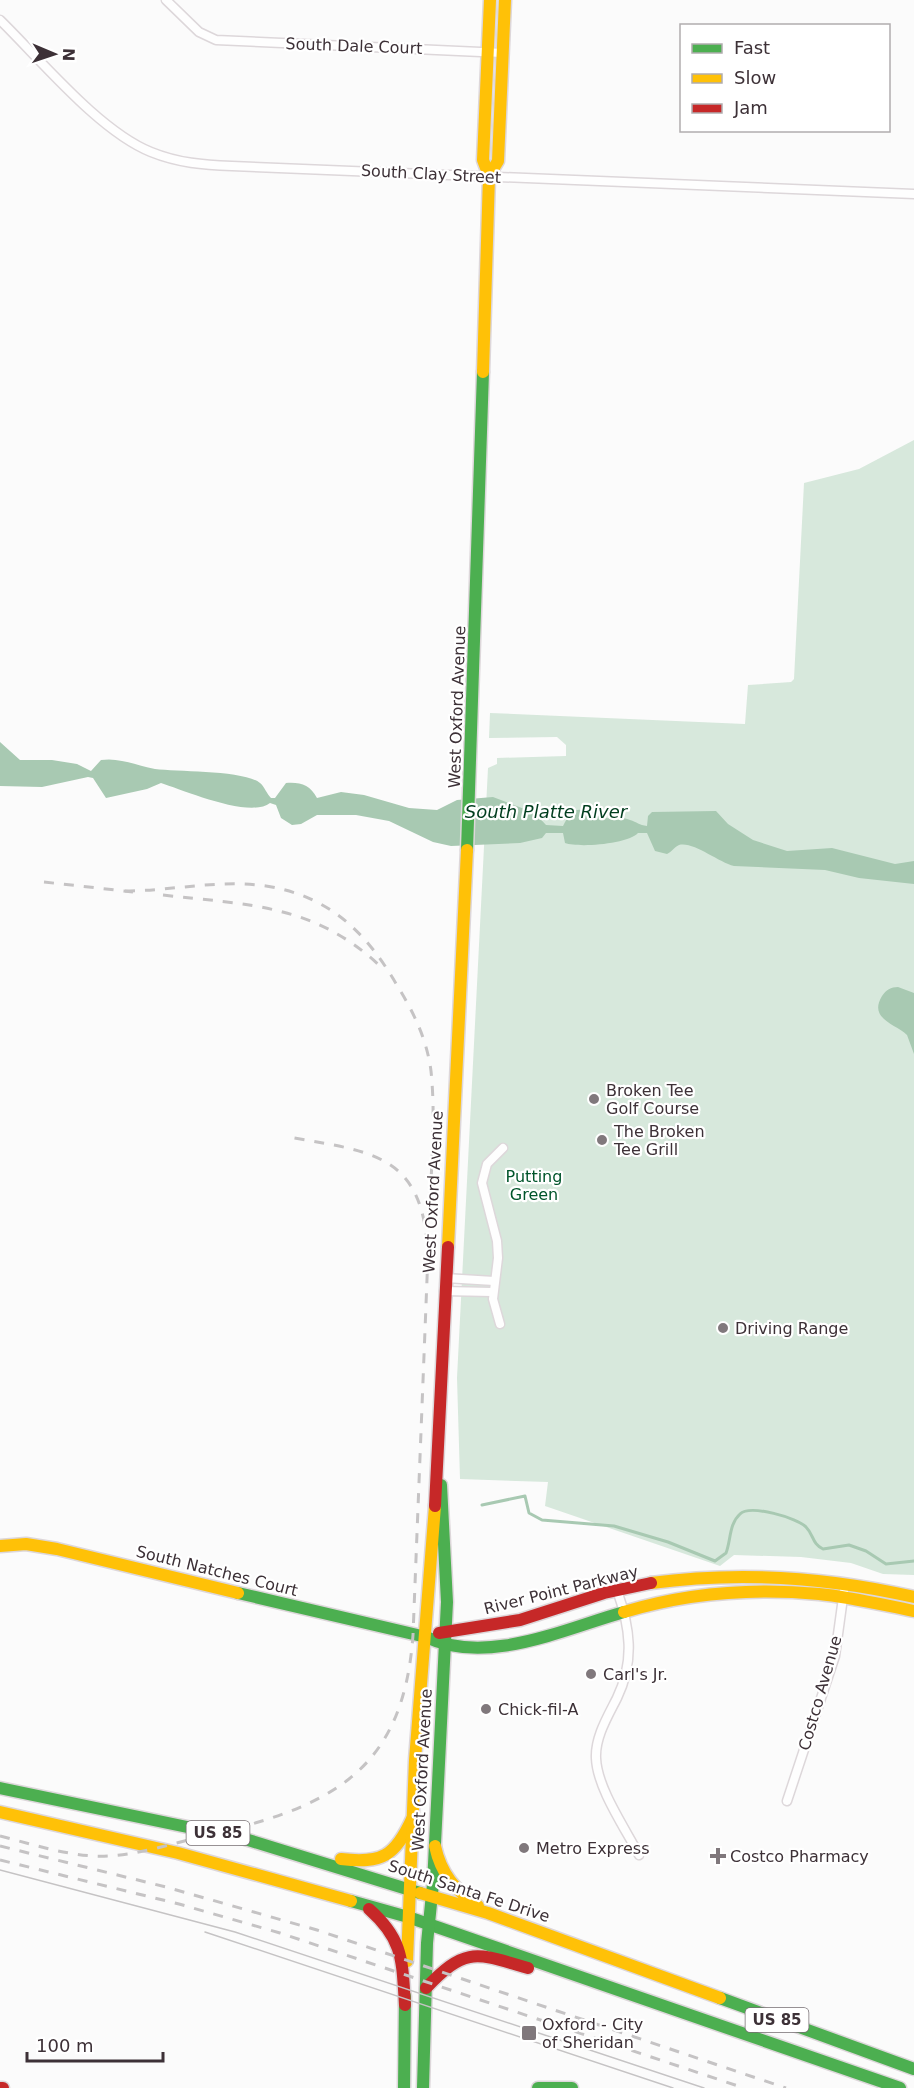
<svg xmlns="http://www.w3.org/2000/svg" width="914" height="2088" font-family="'DejaVu Sans',sans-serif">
<rect width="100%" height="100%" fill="#fbfbfb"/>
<!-- green -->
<path fill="#d7e8dc" d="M 914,440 L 914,1575 L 883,1574 L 851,1563 L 801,1557 L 734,1555 L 720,1566 L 545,1506 L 548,1482 L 460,1479 L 457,1378 L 488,768 L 497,764 L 497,758 L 566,756 L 566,745 L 557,737 L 489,738 L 490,713 L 745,724 L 748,685 L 791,682 L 794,679 L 804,483 L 859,469 Z"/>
<!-- water -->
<g fill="#a8c9b2">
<path d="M 0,742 L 20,760 L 52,760 L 77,764 L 91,771 L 101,760 C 120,757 137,766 155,769 C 178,772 244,770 260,783 C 264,786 267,794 271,798 L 275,798 L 286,783 C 301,782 310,785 317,798 L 341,792 L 364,795 L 409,808 L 437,810 L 457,800 L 493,797 L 535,813 L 546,825 L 563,826 C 575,802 581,810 601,817 C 610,820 621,816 630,820 C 637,822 639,825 647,826 L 648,816 L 652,812 L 716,811 L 728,824 L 753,840 L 787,851 L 832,848 L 895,864 L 914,861 L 914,884 L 859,878 L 825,870 L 734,866 C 718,862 693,841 679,845 C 674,847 672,852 667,854 L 655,851 L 647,833 L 638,833 C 628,844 579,848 565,843 L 563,833 L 546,833 L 542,838 L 520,843 L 451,846 L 433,842 L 389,821 L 356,815 L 317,815 L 301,824 L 292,825 L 281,818 L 276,805 L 270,803 C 250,819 183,790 161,783 L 147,789 L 106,798 L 93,778 L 88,777 L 42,787 L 0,786 Z"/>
<path d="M 898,987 L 914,993 L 914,1054 L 907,1035 C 896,1024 868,1019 882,996 C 886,990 891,987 898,987 Z"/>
</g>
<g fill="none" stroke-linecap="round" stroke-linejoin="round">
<!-- stream -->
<path stroke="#a8c9b2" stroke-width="3" d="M 482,1505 L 525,1496 L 529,1513 L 542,1520 L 614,1526 L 668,1542 L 715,1561 L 726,1553 C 731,1540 729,1524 740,1514 C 750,1504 798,1518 806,1527 C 814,1535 812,1544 823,1549 L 849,1545 L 866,1551 L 886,1564 L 914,1561"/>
<defs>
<g id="street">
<path d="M 166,0 L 199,32 L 216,40 L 503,53"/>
<path d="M 0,20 C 41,60 99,131 151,152 C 178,163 204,165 232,166 L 914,194"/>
<path d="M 445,1278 L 494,1281"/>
<path d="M 444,1291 L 492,1292"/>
<path d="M 500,1324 L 493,1299 L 498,1258 L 497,1241 L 482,1183 L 487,1164 L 503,1148"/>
<path d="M 617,1590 C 630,1627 635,1661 617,1698 C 608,1716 595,1737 596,1758 C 597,1788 625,1828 639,1855"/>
<path d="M 787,1801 L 835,1656 L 845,1583"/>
</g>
<g id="fast">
<path d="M 467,850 L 483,372"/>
<path d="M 238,1593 L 426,1637 C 487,1666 564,1629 624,1612"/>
<path d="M 0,1788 L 245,1839 L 420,1893"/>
<path d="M 351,1901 L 408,1917 L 900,2088"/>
<path d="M 720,1998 L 914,2069"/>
<path d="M 404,2088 L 405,1996"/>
<path d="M 423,2088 L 427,1943 L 433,1884 L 447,1602 L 441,1485"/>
<path d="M 538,2088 L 572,2088"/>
</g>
<g id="slow">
<path d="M 489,176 L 498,161 L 505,0"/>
<path d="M 483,372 L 489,176 L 483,160 L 490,0"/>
<path d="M 448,1247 L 467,850"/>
<path d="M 0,1546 L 26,1544 L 57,1549 L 238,1593"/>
<path d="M 651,1583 C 740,1571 827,1577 914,1597"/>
<path d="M 624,1612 C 687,1593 755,1588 819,1594 C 851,1597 883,1605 914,1611"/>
<path d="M 0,1812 L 178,1853 L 351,1901"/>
<path d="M 435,1846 C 441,1874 455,1890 478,1906"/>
<path d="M 341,1859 C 382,1864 395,1856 412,1819"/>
<path d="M 420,1893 L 488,1913 L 720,1998"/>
<path d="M 407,1961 L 415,1760 L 435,1506"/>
</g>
<g id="jam">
<path d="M 435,1506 L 448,1247"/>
<path d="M 439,1633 L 520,1620 L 604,1593 L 651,1583"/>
<path d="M 369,1909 C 404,1940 402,1961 405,2005"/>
<path d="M 426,1988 C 466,1946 476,1953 528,1968"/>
<path d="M 0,2088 L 3,2088"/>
</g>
</defs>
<!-- street casing -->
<use href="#street" stroke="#ddd7da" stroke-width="11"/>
<!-- fast casing -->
<use href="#fast" stroke="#ddd7da" stroke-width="15"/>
<!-- slow casing -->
<use href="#slow" stroke="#ddd7da" stroke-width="15"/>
<!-- jam casing -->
<use href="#jam" stroke="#ddd7da" stroke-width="15"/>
<!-- street -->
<use href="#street" stroke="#fefefe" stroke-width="8"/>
<!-- fast -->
<use href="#fast" stroke="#4caf50" stroke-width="12"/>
<!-- slow -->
<use href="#slow" stroke="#ffc107" stroke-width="12"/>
<!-- jam -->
<use href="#jam" stroke="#c62828" stroke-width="12"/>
<!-- tram -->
<g stroke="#c5c3c4" stroke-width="1.5">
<path d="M 0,1870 L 235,1932 L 704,2088"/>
<path d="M 205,1932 L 673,2088"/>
</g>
<!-- rail -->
<g stroke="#c5c3c4" stroke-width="3" stroke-dasharray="10 10" stroke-linecap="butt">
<path d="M 44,882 L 133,892"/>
<path d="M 125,891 C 172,891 219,879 266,886 C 330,896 367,933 398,987 C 414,1013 427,1040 431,1071 C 436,1120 431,1171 429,1221"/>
<path d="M 163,895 C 249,905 314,904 380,966"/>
<path d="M 0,1836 C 31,1844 62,1854 93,1856 C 129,1858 166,1845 201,1837 C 325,1808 403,1777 413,1635 L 428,1254 C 423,1157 377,1152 294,1138"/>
<path d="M 0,1846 L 166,1887 L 317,1930 L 786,2088"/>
<path d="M 0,1860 L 179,1904 L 280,1933 L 744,2088"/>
</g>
</g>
<!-- markers -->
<g fill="#80787c" stroke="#fff" stroke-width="2">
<circle cx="594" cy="1099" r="6"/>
<circle cx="602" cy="1140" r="6"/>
<circle cx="723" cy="1328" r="6"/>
<circle cx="591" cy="1674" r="6"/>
<circle cx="486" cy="1709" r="6"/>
<circle cx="524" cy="1848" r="6"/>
<path d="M715 1847h6v6h6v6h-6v6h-6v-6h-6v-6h6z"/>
<rect x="521" y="2025" width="16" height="16" rx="3"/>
</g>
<g text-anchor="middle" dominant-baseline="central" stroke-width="4.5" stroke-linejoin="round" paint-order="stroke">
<!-- shield labels -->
<g fill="#fff" stroke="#776f73" stroke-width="1.5">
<rect x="186.5" y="1821" width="63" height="24" rx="4.5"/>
<rect x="745.5" y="2008" width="63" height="24" rx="4.5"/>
</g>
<g font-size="15" font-weight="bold" fill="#3d3137">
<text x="218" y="1833">US 85</text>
<text x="777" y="2020">US 85</text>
</g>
<!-- street labels -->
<g font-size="16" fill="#3d3137" stroke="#fff">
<text transform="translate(354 46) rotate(2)">South Dale Court</text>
<text transform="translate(431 174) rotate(3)">South Clay Street</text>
<text transform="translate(457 707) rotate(-88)">West Oxford Avenue</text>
<text transform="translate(433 1192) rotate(-87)">West Oxford Avenue</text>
<text transform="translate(217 1571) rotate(14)">South Natches Court</text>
<text transform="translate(561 1590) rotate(-14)">River Point Parkway</text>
<text transform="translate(820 1693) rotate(-74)">Costco Avenue</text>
<text transform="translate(422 1770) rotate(-87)">West Oxford Avenue</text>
<text transform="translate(469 1891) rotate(18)">South Santa Fe Drive</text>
</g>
<!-- poi labels -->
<g font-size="16" fill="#3d3137" stroke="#fff" text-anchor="start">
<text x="606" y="1090">Broken Tee<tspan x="606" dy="18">Golf Course</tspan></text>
<text x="614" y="1131">The Broken<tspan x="614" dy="18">Tee Grill</tspan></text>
<text x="735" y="1328">Driving Range</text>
<text x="603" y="1674">Carl's Jr.</text>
<text x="498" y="1709">Chick-fil-A</text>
<text x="536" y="1848">Metro Express</text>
<text x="730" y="1856">Costco Pharmacy</text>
<text x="542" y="2024">Oxford - City<tspan x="542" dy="18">of Sheridan</tspan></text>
</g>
<!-- park labels -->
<g font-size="16" fill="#00552b" stroke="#fff">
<text x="534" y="1176">Putting<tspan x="534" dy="18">Green</tspan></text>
</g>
<!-- water labels -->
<g font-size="18" font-style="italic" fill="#003d1e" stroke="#fff">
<text x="546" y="811">South Platte River</text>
</g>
</g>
<!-- legend -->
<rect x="680" y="24" width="210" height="108" fill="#ffffff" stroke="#b1adaf" stroke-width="1.5"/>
<rect x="692" y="44" width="30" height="9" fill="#4caf50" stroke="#b1adaf" stroke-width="1.5"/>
<text x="734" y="54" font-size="18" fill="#3d3137">Fast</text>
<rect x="692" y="74" width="30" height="9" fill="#ffc107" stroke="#b1adaf" stroke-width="1.5"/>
<text x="734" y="84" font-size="18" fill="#3d3137">Slow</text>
<rect x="692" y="104" width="30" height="9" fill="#c62828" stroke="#b1adaf" stroke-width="1.5"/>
<text x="734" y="114" font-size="18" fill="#3d3137">Jam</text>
<!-- north arrow -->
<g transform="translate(54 54) rotate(92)" stroke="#ffffff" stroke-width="4.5" paint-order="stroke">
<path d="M0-4.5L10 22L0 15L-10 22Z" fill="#3d3137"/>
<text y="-9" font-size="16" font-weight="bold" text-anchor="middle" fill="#3d3137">N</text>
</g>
<!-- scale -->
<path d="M27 2052v9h136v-9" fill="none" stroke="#3d3137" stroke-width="3"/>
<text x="36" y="2052" font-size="18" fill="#3d3137" stroke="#ffffff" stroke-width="4.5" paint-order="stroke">100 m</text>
</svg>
